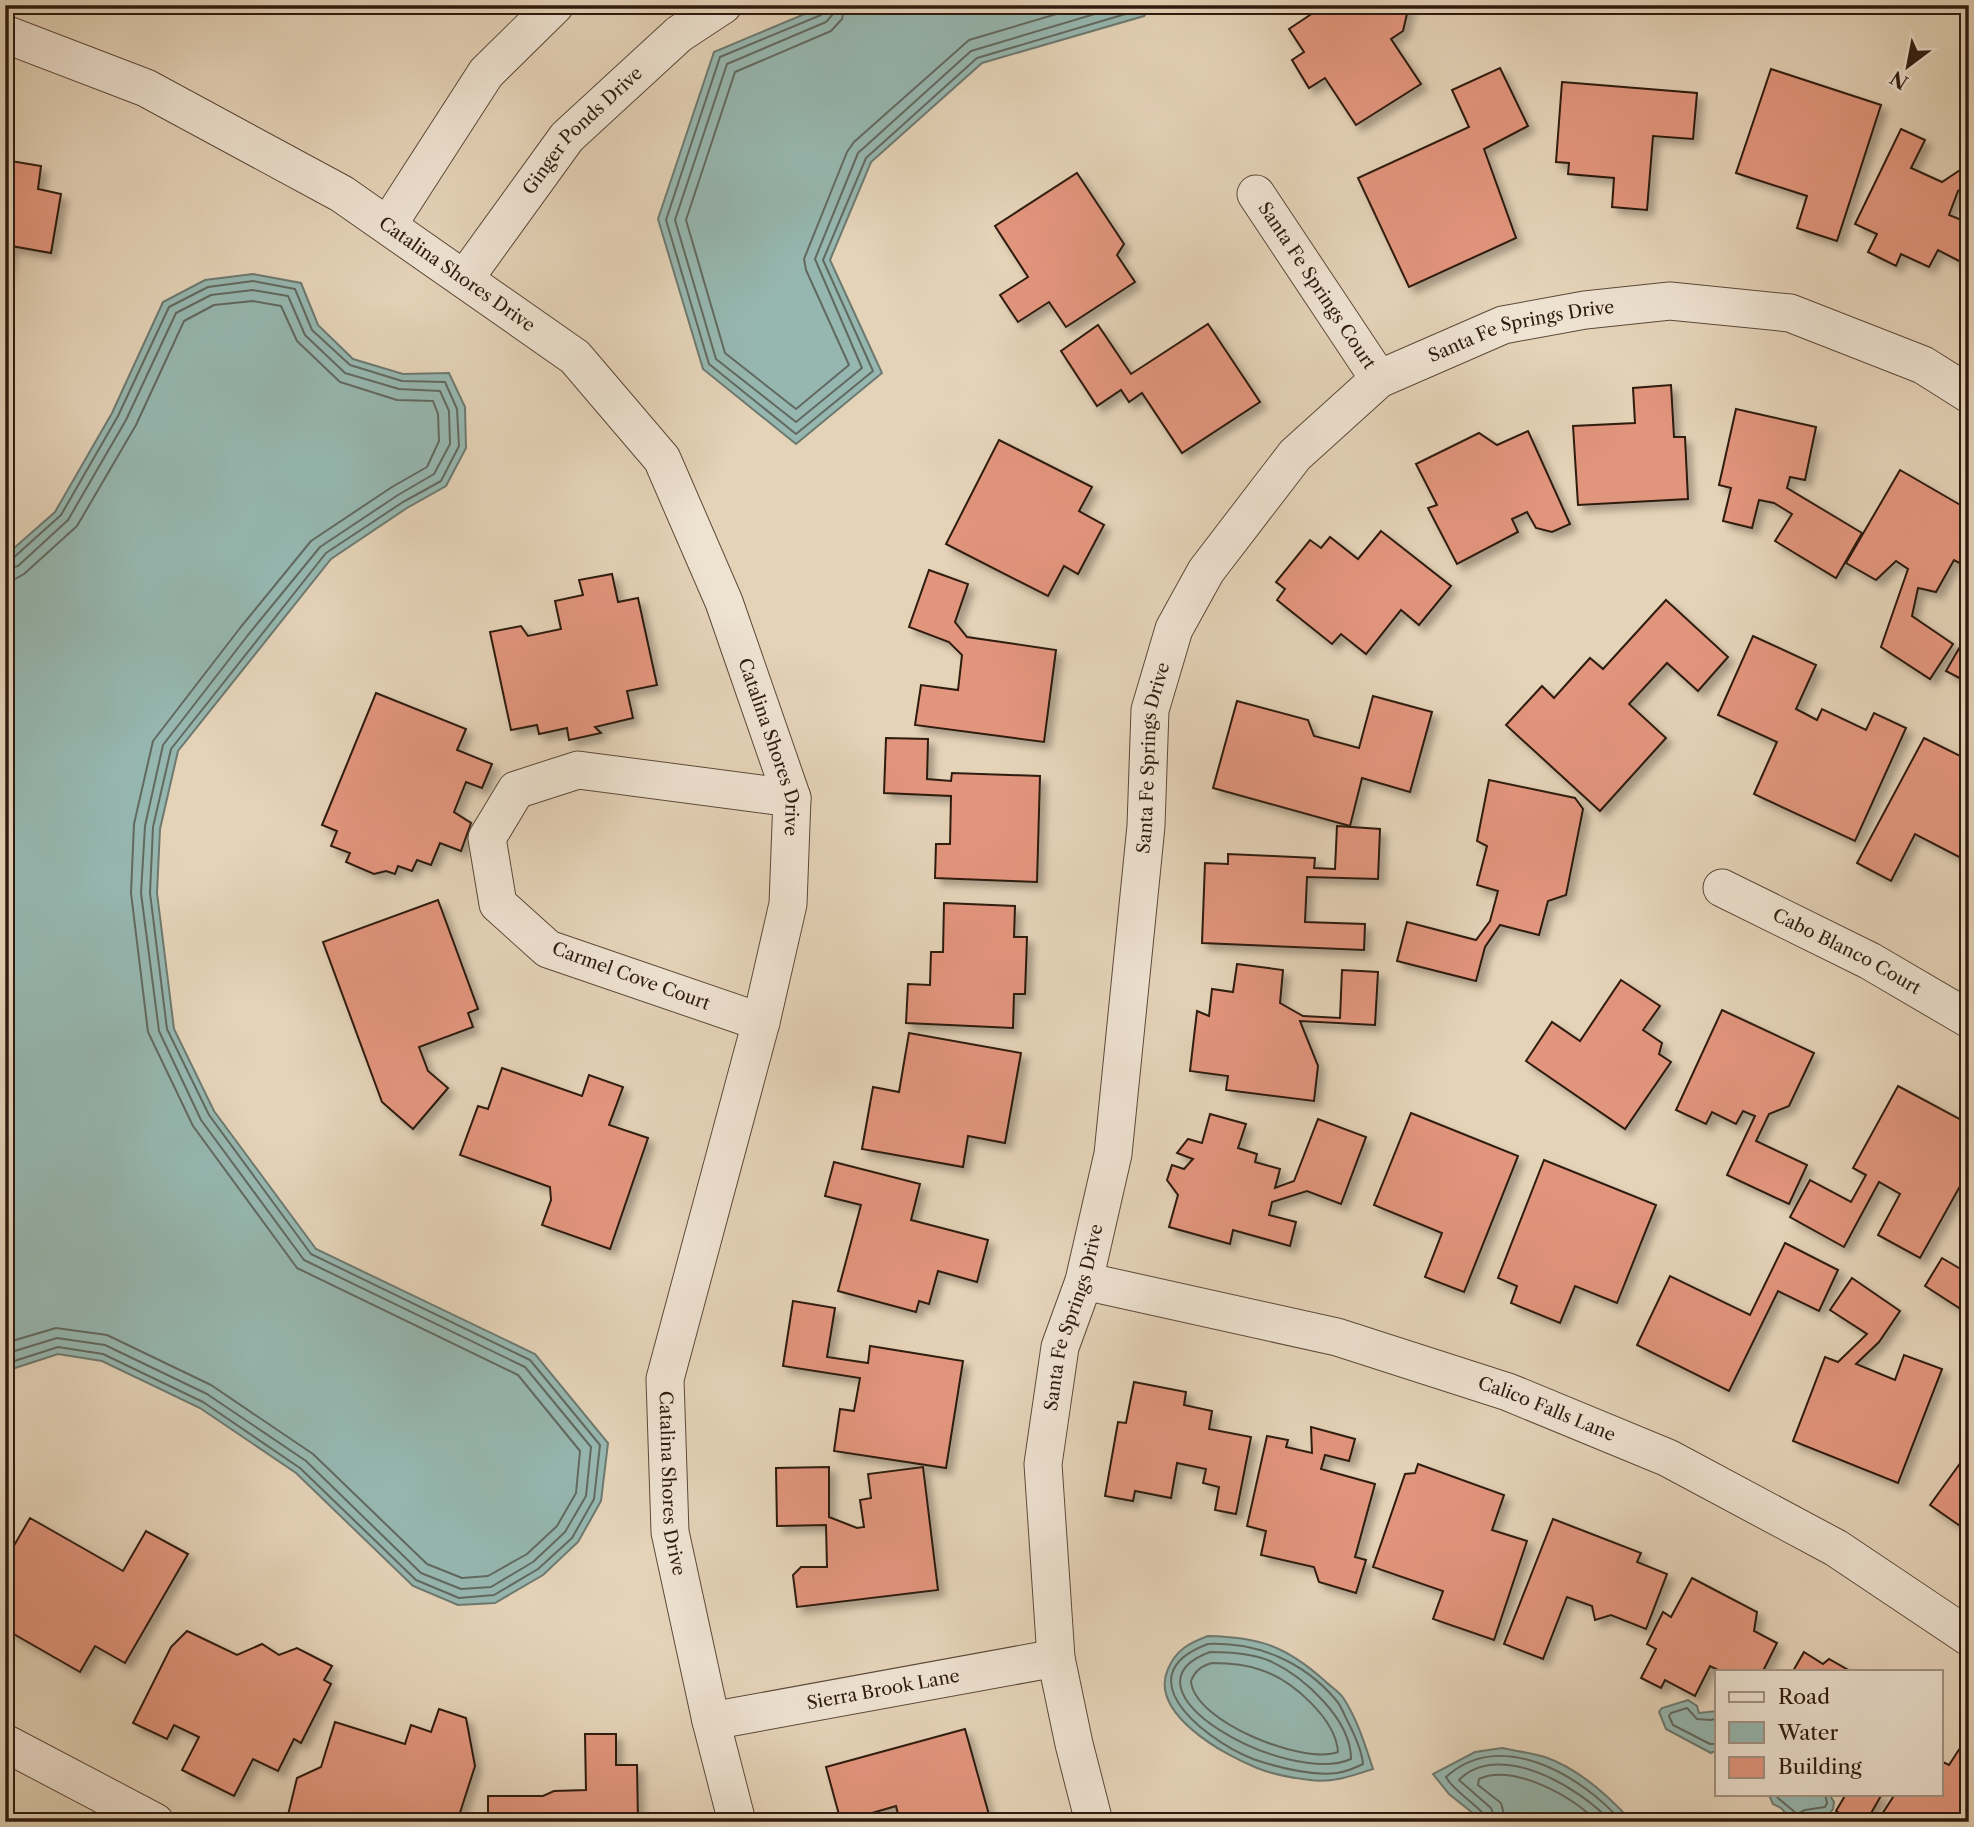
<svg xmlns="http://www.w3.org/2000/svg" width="1974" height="1827" font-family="'Libre Caslon Text',serif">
<defs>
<filter id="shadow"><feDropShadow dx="6" dy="6" stdDeviation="3.5" flood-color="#0004"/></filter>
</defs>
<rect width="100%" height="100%" fill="#e5d3b8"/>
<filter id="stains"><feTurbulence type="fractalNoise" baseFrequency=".00286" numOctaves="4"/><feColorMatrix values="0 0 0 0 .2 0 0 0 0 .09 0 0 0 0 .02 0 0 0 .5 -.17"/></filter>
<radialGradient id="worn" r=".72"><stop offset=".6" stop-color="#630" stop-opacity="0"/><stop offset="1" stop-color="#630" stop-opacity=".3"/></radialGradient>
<!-- water -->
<g fill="#96b7b0" stroke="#6d7970" stroke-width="2">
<path d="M 826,5 L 1154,5 L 1144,16 L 982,63 L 871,162 L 830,260 L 882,373 L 796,444 L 703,369 L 658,219 L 714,52 Z"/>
<path d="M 253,274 L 301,283 L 318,325 L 353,359 L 403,374 L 449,373 L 465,407 L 466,448 L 446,486 L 407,508 L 331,559 L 178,751 L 160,829 L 157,893 L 174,1029 L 214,1111 L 316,1249 L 535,1354 L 608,1443 L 601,1501 L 578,1542 L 543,1575 L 495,1603 L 458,1605 L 413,1586 L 296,1473 L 200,1408 L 102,1361 L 58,1354 L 12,1369 L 5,1373 L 5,556 L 55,512 L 112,413 L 163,302 L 205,280 Z"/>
<path d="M 1208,1636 C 1259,1637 1286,1646 1325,1681 C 1331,1687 1340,1692 1344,1699 C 1358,1721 1365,1745 1373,1769 C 1352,1776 1332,1783 1310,1780 C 1293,1778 1272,1774 1257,1768 C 1224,1755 1148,1713 1168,1669 C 1176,1650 1189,1643 1208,1636 Z"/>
<path d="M 1688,1700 L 1697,1706 L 1699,1713 L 1717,1711 L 1717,1750 L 1711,1753 L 1666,1729 L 1659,1712 L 1662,1708 Z"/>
<path d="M 1502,1748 C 1516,1751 1531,1753 1545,1757 C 1579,1769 1608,1795 1632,1822 L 1484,1822 L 1449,1794 L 1433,1774 L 1475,1752 Z"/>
<path d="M 1829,1794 L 1834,1802 L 1833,1809 L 1829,1814 L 1793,1821 L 1781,1808 L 1773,1804 L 1769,1795 Z"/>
</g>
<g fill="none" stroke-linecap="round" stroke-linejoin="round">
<!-- shore -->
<g stroke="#626960" stroke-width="2">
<path d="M 825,5 L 825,11 L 821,15 L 720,57 L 666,220 L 709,364 L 796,434 L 873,371 L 823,260 L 866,158 L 977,58 L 1139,10 L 1144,5"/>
<path d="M 834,5 L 833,14 L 826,22 L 727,64 L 675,220 L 716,359 L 796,422 L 862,368 L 815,259 L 858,153 L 971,51 L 1125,5"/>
<path d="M 845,5 L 842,19 L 831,31 L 735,72 L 686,220 L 725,353 L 796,409 L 849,365 L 806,270 L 804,259 L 847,152 L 854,142 L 969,40 L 1087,5"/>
<path d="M 5,560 L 12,559 L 61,515 L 118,416 L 169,307 L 208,287 L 253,281 L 295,289 L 312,330 L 350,365 L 402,381 L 445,382 L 457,409 L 459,446 L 441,481 L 403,502 L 326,553 L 171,749 L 153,827 L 150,893 L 167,1029 L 209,1115 L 311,1254 L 530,1360 L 600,1445 L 594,1499 L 572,1538 L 538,1569 L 494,1595 L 459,1598 L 416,1580 L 300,1468 L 203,1402 L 103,1354 L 58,1347 L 5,1364"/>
<path d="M 5,569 L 18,566 L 68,520 L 126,420 L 176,313 L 211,295 L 253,290 L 288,296 L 305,335 L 345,373 L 399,389 L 440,391 L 449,411 L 450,444 L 434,474 L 398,495 L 320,547 L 248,635 L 163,745 L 145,826 L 141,893 L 159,1031 L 201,1120 L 304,1260 L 525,1367 L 591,1447 L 586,1496 L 565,1532 L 533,1562 L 491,1587 L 461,1589 L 421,1573 L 306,1461 L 207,1394 L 105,1345 L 57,1338 L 5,1354"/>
<path d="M 5,580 L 15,579 L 24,574 L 77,526 L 136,425 L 184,321 L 214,305 L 253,301 L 281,306 L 297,341 L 340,382 L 397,400 L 433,401 L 438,414 L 439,441 L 427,467 L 392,487 L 311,541 L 240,628 L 153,741 L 134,824 L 131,893 L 148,1032 L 193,1126 L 297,1268 L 518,1375 L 580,1451 L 576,1493 L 557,1526 L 527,1554 L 488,1576 L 462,1578 L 427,1564 L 313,1454 L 211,1385 L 107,1335 L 56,1328 L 5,1343"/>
<path d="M 1208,1644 C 1258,1642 1304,1662 1336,1700 C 1342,1707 1345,1717 1349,1724 C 1355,1736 1362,1751 1363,1764 C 1355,1768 1345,1772 1337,1773 C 1313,1776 1285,1769 1262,1762 C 1215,1748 1118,1677 1208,1644 Z"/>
<path d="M 1210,1652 C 1230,1652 1251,1653 1270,1661 C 1304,1677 1351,1719 1351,1759 C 1288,1787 1110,1689 1210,1652 Z"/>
<path d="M 1212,1663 C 1229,1663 1245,1664 1261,1670 C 1292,1680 1336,1719 1338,1752 C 1304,1765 1194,1722 1191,1681 C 1195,1671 1201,1666 1212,1663 Z"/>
<path d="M 1717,1718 L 1711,1720 L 1697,1719 L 1687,1708 L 1671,1713 L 1669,1716 L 1673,1725 L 1710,1744 L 1717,1744"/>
<path d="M 1776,1794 L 1778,1798 L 1797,1814 L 1805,1810 L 1825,1807 L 1827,1803 L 1825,1794"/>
<path d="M 1487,1822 C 1485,1808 1454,1793 1446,1777 C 1501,1727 1582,1776 1622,1822"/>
<path d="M 1496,1822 L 1491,1808 L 1459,1780 C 1499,1739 1581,1788 1611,1822"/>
<path d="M 1506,1822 L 1501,1803 L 1478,1785 L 1479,1779 C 1512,1763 1575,1797 1597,1822"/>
</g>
</g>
<!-- building -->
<g fill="#e2957d" stroke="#2f1b0f" stroke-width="2" filter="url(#shadow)">
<path d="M 1325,5 L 1338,5 L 1342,8 L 1346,5 L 1409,5 L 1403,31 L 1391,39 L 1421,84 L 1356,125 L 1325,78 L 1309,88 L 1292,60 L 1304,52 L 1289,29 Z"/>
<path d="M 1500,68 L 1528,126 L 1484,149 L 1516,238 L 1409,287 L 1358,178 L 1469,127 L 1452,90 Z"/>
<path d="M 1771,69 L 1881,105 L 1837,241 L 1797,228 L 1807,196 L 1736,173 Z"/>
<path d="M 1562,82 L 1697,93 L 1693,139 L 1653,136 L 1647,210 L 1612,207 L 1614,178 L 1568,174 L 1569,163 L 1556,162 Z"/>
<path d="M 1901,129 L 1925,140 L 1911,168 L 1942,182 L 1969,164 L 1969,184 L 1958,191 L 1949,215 L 1969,223 L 1969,266 L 1938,250 L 1929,267 L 1901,254 L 1896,266 L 1868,252 L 1877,234 L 1855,224 Z"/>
<path d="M 5,160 L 41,166 L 38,189 L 61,194 L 51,253 L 11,246 L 5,280 Z"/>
<path d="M 1077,173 L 1124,244 L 1117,255 L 1135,282 L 1066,327 L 1049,302 L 1018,322 L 1000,295 L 1028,277 L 995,226 Z"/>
<path d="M 1208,324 L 1260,402 L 1182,453 L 1142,393 L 1129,402 L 1121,390 L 1097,406 L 1061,351 L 1098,325 L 1131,374 Z"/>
<path d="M 1671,385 L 1674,437 L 1685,437 L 1688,499 L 1578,505 L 1573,426 L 1635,423 L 1633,388 Z"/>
<path d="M 1736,409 L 1816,427 L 1805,480 L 1790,477 L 1787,488 L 1862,533 L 1836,578 L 1775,541 L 1792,514 L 1774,503 L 1759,500 L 1752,528 L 1723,521 L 1731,488 L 1719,485 Z"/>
<path d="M 1528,431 L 1570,524 L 1552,532 L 1536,528 L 1527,512 L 1512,519 L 1518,532 L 1457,564 L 1428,508 L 1437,505 L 1416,464 L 1479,433 L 1497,445 Z"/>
<path d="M 999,440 L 1092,487 L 1079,511 L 1104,525 L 1078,574 L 1064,566 L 1048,596 L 946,544 Z"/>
<path d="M 1900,470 L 1969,510 L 1969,568 L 1954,560 L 1936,592 L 1918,588 L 1912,616 L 1953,644 L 1930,679 L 1881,647 L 1908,569 L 1896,561 L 1876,580 L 1846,563 Z"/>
<path d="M 1381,531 L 1451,586 L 1419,625 L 1401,610 L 1366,654 L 1341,634 L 1332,644 L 1277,600 L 1285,589 L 1276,582 L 1310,540 L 1321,548 L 1330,537 L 1358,559 Z"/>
<path d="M 929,570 L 968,584 L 955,622 L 967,637 L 1056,650 L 1044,742 L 915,725 L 921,685 L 958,690 L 962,655 L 949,642 L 909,627 Z"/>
<path d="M 612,574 L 618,602 L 638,598 L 657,685 L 627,691 L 633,718 L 595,727 L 601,733 L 569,740 L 567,728 L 539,734 L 537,725 L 511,730 L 490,632 L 521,626 L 528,636 L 561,629 L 555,601 L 583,595 L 579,580 Z"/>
<path d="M 1666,600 L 1728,657 L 1698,691 L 1667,663 L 1629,704 L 1666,738 L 1600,811 L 1506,725 L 1542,686 L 1554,698 L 1590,658 L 1603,669 Z"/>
<path d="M 1969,631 L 1969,683 L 1946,671 Z"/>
<path d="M 1753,636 L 1816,665 L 1796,709 L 1817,720 L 1822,709 L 1866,730 L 1874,713 L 1906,728 L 1855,841 L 1754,794 L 1777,742 L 1718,715 Z"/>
<path d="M 376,693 L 466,729 L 457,750 L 492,764 L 482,788 L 466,782 L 454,812 L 471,823 L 461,851 L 440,843 L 431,865 L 417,860 L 412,871 L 398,866 L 395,874 L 386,871 L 374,874 L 346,862 L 350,853 L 331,846 L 337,831 L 322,825 Z"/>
<path d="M 1373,696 L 1432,712 L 1410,792 L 1362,778 L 1350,826 L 1213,788 L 1237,701 L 1308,720 L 1314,736 L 1359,748 Z"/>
<path d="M 886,738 L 928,739 L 927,779 L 951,781 L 952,773 L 1040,776 L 1037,882 L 935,878 L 936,844 L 950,844 L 951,796 L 884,793 Z"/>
<path d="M 1924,738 L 1960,756 L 1964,747 L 1969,749 L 1969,862 L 1915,834 L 1891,881 L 1857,863 Z"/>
<path d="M 1489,780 L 1575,798 L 1583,809 L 1566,895 L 1548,901 L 1539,935 L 1500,925 L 1485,947 L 1476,981 L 1397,961 L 1407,922 L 1476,940 L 1490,921 L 1498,891 L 1477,885 L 1487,846 L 1477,841 Z"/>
<path d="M 1337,826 L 1380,829 L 1378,879 L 1307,877 L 1305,922 L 1365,924 L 1364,950 L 1202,943 L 1205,863 L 1228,864 L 1228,854 L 1315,858 L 1314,868 L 1335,869 Z"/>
<path d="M 438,900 L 478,1009 L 468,1013 L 473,1027 L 419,1047 L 428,1071 L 448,1088 L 413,1129 L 382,1102 L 323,942 Z"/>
<path d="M 944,903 L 1015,906 L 1014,937 L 1027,937 L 1025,994 L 1014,994 L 1013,1028 L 906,1023 L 908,984 L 930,985 L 931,952 L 943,952 Z"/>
<path d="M 1237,964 L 1283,970 L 1280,1003 L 1303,1016 L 1340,1018 L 1342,970 L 1378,972 L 1375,1025 L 1300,1021 L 1318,1066 L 1314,1101 L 1226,1090 L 1228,1076 L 1190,1071 L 1197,1011 L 1209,1016 L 1212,989 L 1233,992 Z"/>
<path d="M 1621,980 L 1660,1006 L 1643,1030 L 1662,1043 L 1659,1054 L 1671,1062 L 1625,1129 L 1526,1061 L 1552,1022 L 1580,1041 Z"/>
<path d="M 1722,1010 L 1814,1053 L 1789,1106 L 1769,1114 L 1756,1141 L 1807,1165 L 1789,1204 L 1727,1175 L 1755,1116 L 1743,1111 L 1736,1124 L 1712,1112 L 1706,1124 L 1676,1110 Z"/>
<path d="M 909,1033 L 1021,1053 L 1005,1143 L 968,1136 L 963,1167 L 862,1149 L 873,1087 L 899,1092 Z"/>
<path d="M 502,1068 L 582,1096 L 589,1075 L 623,1087 L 609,1125 L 648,1138 L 610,1249 L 542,1225 L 551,1200 L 550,1187 L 460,1155 L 478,1106 L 488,1109 Z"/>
<path d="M 1898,1086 L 1969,1124 L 1969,1170 L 1920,1258 L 1878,1235 L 1900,1194 L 1879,1182 L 1844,1247 L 1790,1217 L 1810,1180 L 1851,1202 L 1866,1175 L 1853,1168 Z"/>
<path d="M 1411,1113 L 1518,1156 L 1464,1292 L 1425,1277 L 1442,1233 L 1374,1205 Z"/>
<path d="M 1210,1114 L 1246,1124 L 1238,1148 L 1257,1154 L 1255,1162 L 1280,1169 L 1275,1188 L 1294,1181 L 1318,1119 L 1366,1137 L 1341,1204 L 1307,1191 L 1272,1202 L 1269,1215 L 1296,1222 L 1290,1246 L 1233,1230 L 1230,1244 L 1169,1227 L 1178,1195 L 1167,1180 L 1172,1165 L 1184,1169 L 1193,1159 L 1177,1153 L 1188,1139 L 1202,1143 Z"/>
<path d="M 1544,1160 L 1656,1205 L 1617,1303 L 1575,1286 L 1560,1323 L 1511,1303 L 1517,1286 L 1498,1278 Z"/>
<path d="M 834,1162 L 920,1184 L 911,1220 L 988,1240 L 977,1282 L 938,1271 L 929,1304 L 919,1301 L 916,1312 L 838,1291 L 861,1205 L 825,1196 Z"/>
<path d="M 1785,1243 L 1838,1270 L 1819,1311 L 1778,1291 L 1729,1391 L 1637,1345 L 1670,1276 L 1750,1315 Z"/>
<path d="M 1942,1258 L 1969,1274 L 1969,1303 L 1964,1311 L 1925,1286 Z"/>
<path d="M 1852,1278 L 1900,1311 L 1879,1342 L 1856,1364 L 1895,1380 L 1904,1355 L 1942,1369 L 1898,1483 L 1793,1441 L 1825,1357 L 1838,1362 L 1867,1334 L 1830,1310 Z"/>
<path d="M 793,1301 L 835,1308 L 827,1357 L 868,1363 L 870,1346 L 963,1361 L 946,1468 L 834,1451 L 840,1409 L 854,1411 L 860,1378 L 783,1366 Z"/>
<path d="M 1134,1382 L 1186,1392 L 1184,1405 L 1212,1411 L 1209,1429 L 1251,1437 L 1236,1514 L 1215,1510 L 1219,1487 L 1203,1483 L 1206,1469 L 1177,1463 L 1171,1498 L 1135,1491 L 1133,1501 L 1105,1496 L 1118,1422 L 1126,1423 Z"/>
<path d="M 1311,1427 L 1355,1439 L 1349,1461 L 1325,1455 L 1321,1469 L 1375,1484 L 1355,1557 L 1366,1560 L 1356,1593 L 1319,1582 L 1314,1567 L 1261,1555 L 1266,1531 L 1247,1526 L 1267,1436 L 1288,1440 L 1286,1447 L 1312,1453 Z"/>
<path d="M 1969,1451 L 1969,1521 L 1963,1528 L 1930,1505 Z"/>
<path d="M 1418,1464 L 1504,1495 L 1492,1530 L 1527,1541 L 1494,1640 L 1433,1619 L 1443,1591 L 1373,1567 L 1405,1474 L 1415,1473 Z"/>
<path d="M 829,1467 L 829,1517 L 857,1528 L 864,1527 L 860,1500 L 871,1498 L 868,1474 L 923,1467 L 938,1590 L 797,1607 L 793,1575 L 801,1567 L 827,1567 L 826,1525 L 777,1526 L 776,1468 Z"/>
<path d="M 30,1518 L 123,1571 L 146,1531 L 188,1554 L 125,1663 L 95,1646 L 80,1672 L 5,1629 L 5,1561 Z"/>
<path d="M 1553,1519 L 1641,1553 L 1637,1562 L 1667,1574 L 1646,1629 L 1611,1615 L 1595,1620 L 1592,1606 L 1567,1597 L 1543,1659 L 1504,1644 Z"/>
<path d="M 1692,1578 L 1757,1612 L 1754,1631 L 1777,1643 L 1763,1671 L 1720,1671 L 1710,1666 L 1695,1696 L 1665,1680 L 1661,1688 L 1641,1678 L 1656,1649 L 1647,1644 L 1663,1612 L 1671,1617 Z"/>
<path d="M 187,1631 L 237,1655 L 262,1644 L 279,1655 L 297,1648 L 332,1666 L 324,1680 L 331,1684 L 301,1743 L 294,1739 L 278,1771 L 253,1759 L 234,1796 L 182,1770 L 199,1737 L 174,1725 L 167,1739 L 133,1723 L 171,1647 Z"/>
<path d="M 1804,1652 L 1823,1664 L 1829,1659 L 1850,1671 L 1793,1671 Z"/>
<path d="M 439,1709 L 466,1718 L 475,1766 L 457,1822 L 298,1822 L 287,1819 L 297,1778 L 321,1767 L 335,1722 L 405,1744 L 411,1725 L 431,1732 Z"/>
<path d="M 965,1729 L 991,1822 L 886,1822 L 899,1818 L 896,1806 L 841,1822 L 826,1767 Z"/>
<path d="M 585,1734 L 616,1734 L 616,1765 L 637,1765 L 638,1822 L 488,1822 L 488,1796 L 543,1796 L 554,1791 L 586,1790 Z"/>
<path d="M 1960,1748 L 1969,1753 L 1969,1822 L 1877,1822 L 1895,1794 L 1941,1794 L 1941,1761 L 1949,1765 Z"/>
<path d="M 1846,1794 L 1882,1794 L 1866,1822 L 1855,1822 L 1836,1811 Z"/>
</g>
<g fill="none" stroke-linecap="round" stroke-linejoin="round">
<defs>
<g id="street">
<path id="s1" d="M 5,34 L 146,88 L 342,194 L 575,357 L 662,459 L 724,602 L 792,798 L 788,904 L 761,1022 L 665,1379 L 670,1532 L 711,1721 L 737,1822"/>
<path id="s2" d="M 1256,194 L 1379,379"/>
<path d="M 388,225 L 486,73 L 555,5"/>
<path id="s3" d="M 465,278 L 567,137 L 679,34 L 723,5"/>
<path id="s4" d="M 1722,888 L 1870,961 L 1969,1019"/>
<path d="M 761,1022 L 548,949 L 498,904 L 487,838 L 516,790 L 578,770 L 792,798"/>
<path id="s5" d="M 1084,1281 L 1337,1337 L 1508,1392 L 1668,1458 L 1836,1548 L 1969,1637"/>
<path id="s6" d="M 711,1721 L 1056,1658"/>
<path d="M 5,1743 L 155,1822"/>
<path id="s7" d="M 1094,1822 L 1074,1744 L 1056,1658 L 1043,1464 L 1060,1347 L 1084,1281 L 1113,1154 L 1146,826 L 1150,710 L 1174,629 L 1206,571 L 1295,455 L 1379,379 L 1503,325 L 1585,310 L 1670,301 L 1790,313 L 1923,365 L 1969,394"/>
</g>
</defs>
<!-- street casing -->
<use href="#street" stroke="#5c4939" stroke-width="39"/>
<!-- street -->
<use href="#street" stroke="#eee2d1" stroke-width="37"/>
</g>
<g text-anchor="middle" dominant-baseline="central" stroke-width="5" stroke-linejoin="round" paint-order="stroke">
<!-- street labels -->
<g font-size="18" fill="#2f1b0f" stroke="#eee2d1">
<text stroke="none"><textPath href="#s3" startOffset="189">Ginger Ponds Drive</textPath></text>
<text stroke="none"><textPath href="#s1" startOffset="514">Catalina Shores Drive</textPath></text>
<text stroke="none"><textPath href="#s2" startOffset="110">Santa Fe Springs Court</textPath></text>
<text stroke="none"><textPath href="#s7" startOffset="1689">Santa Fe Springs Drive</textPath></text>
<text stroke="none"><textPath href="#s1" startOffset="1101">Catalina Shores Drive</textPath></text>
<text stroke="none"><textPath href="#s7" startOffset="1080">Santa Fe Springs Drive</textPath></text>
<text stroke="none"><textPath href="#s4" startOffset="140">Cabo Blanco Court</textPath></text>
<text transform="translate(631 976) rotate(20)">Carmel Cove Court</text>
<text stroke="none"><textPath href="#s7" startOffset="513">Santa Fe Springs Drive</textPath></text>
<text stroke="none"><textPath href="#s5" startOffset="481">Calico Falls Lane</textPath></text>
<text stroke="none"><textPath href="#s1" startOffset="1857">Catalina Shores Drive</textPath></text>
<text stroke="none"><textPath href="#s6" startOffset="175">Sierra Brook Lane</textPath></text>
</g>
</g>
<!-- margin -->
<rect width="1974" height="1827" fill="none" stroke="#e5d3b8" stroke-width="28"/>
<rect x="7" y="7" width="1960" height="1813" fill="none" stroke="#2f1b0f" stroke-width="3.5"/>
<rect x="14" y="14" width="1946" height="1799" fill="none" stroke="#2f1b0f" stroke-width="2"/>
<!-- legend -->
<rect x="1715" y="1670" width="228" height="126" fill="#eee2d1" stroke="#a29283" stroke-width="2"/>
<rect x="1729" y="1692" width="35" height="10" fill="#eee2d1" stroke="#a29283" stroke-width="2"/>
<text x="1778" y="1704" font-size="21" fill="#2f1b0f">Road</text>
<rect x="1729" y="1722" width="35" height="21" fill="#96b7b0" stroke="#a29283" stroke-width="2"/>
<text x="1778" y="1740" font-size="21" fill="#2f1b0f">Water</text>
<rect x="1729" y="1757" width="35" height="21" fill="#e2957d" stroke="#a29283" stroke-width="2"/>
<text x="1778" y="1774" font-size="21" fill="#2f1b0f">Building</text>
<!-- north arrow -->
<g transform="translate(1908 66) rotate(212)" stroke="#eee2d1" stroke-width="5" paint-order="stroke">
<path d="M0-5L12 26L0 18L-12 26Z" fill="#2f1b0f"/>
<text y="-10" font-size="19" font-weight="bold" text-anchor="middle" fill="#2f1b0f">N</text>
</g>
<rect width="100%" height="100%" filter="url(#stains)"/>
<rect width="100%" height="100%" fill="url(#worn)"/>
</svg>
